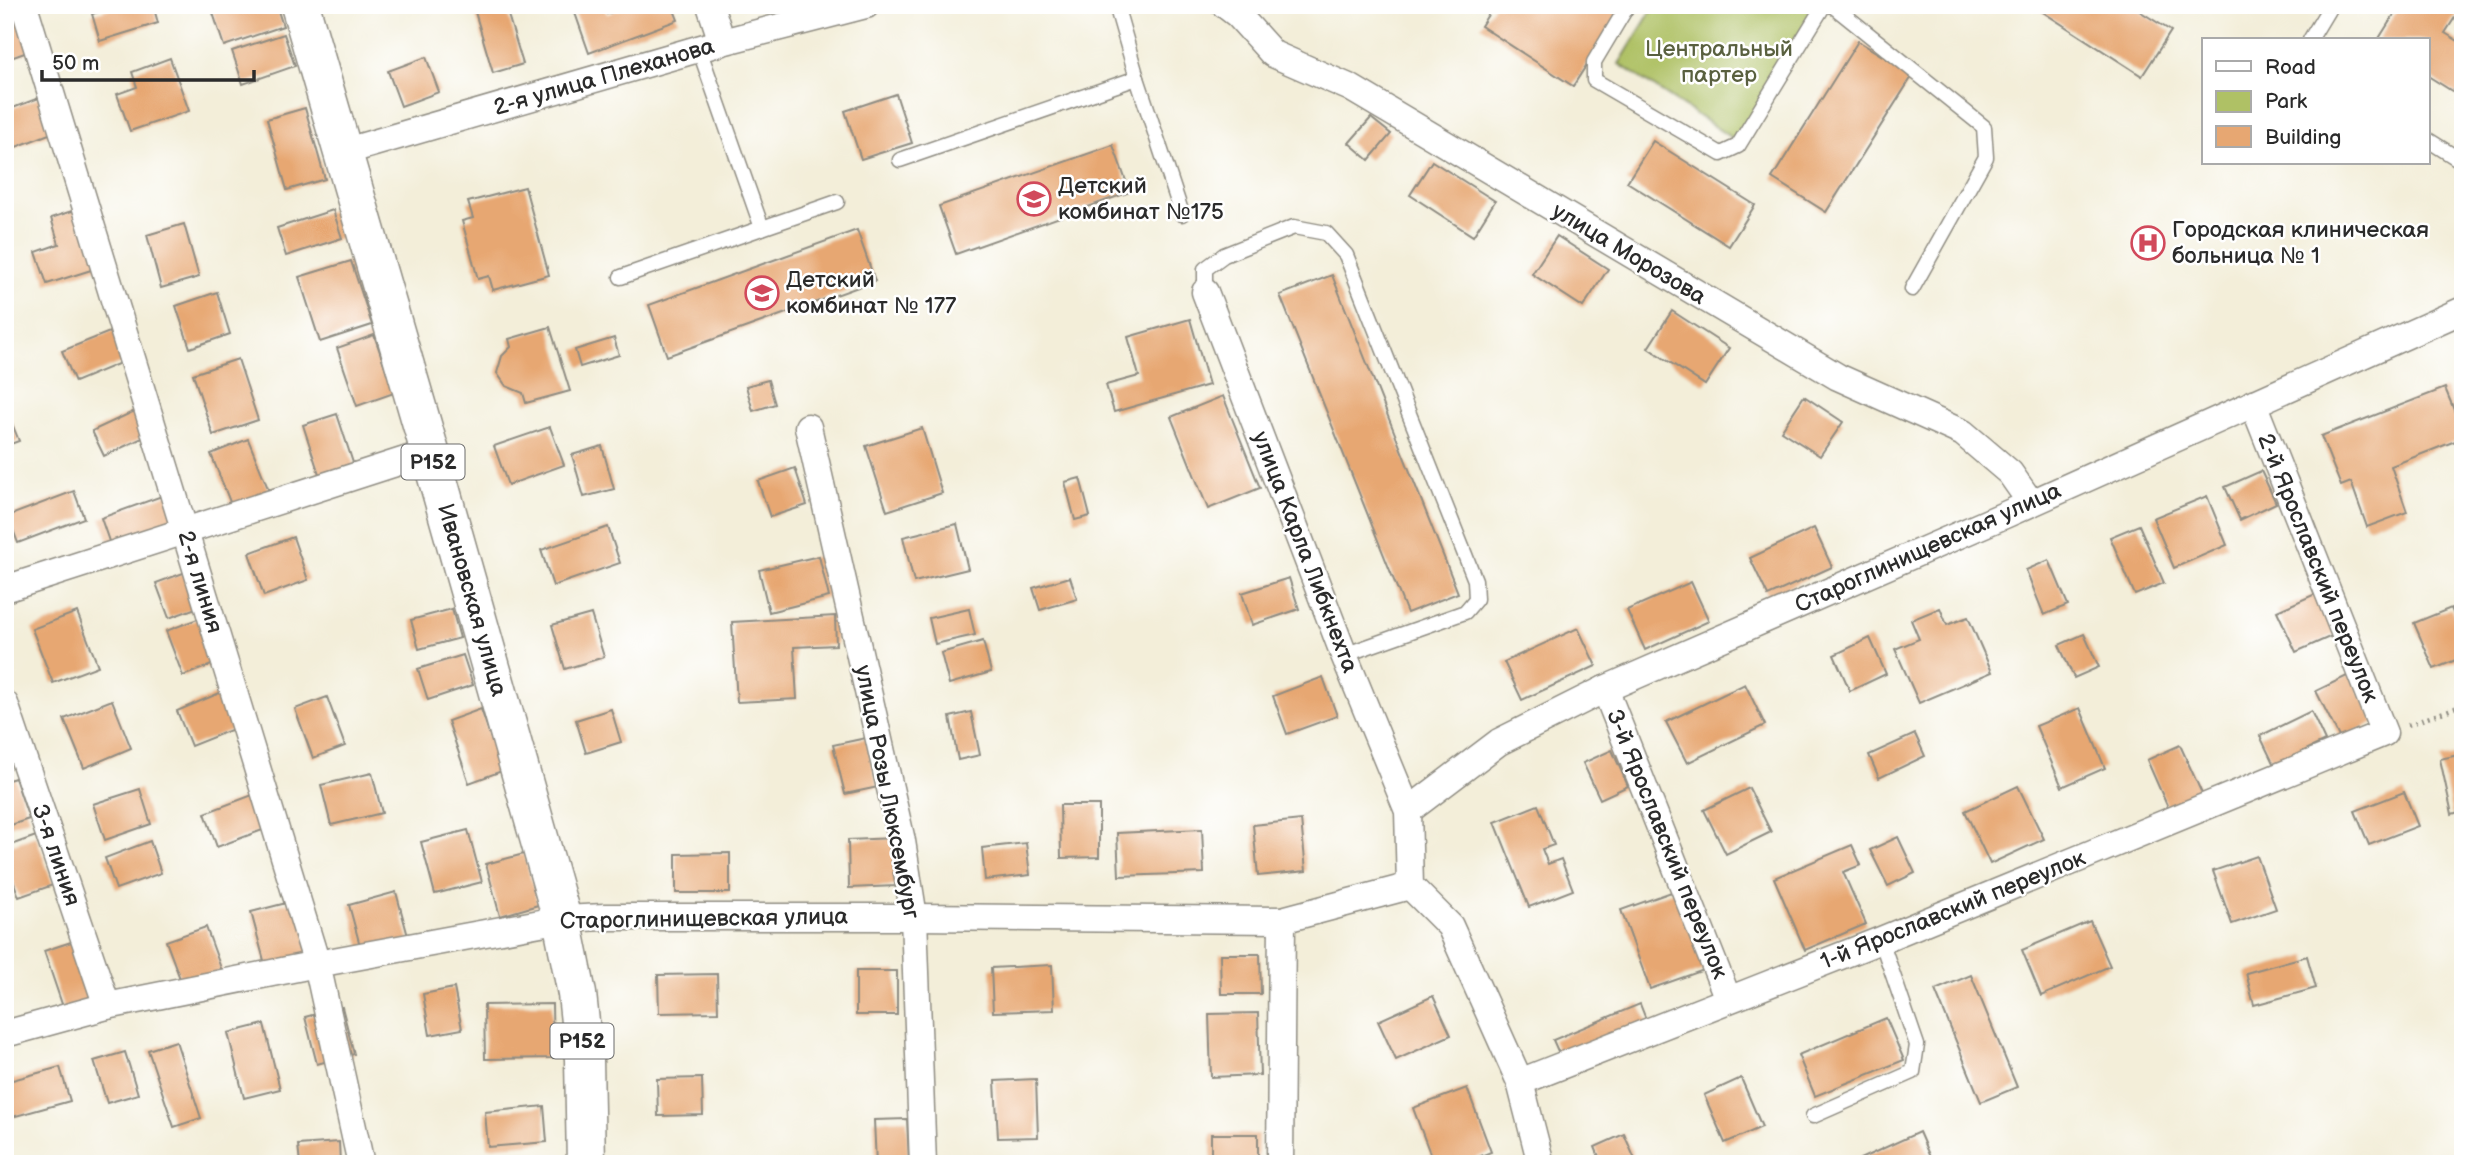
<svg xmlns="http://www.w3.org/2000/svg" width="2468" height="1169" font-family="'Balsamiq Sans',sans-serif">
<rect width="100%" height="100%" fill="#fff"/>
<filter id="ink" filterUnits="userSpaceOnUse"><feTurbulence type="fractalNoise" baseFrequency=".0143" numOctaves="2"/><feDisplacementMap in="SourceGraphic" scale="14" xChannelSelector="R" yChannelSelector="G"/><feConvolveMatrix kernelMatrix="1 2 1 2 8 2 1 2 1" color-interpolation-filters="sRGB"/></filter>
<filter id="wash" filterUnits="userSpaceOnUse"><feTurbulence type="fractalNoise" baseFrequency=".00686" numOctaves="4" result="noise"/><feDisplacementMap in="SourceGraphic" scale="28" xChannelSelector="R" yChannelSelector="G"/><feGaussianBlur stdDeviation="1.57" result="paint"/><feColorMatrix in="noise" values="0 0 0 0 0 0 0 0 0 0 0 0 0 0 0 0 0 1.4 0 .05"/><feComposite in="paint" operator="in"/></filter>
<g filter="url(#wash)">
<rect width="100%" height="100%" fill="#f3eed9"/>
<!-- green -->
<path fill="#afc165" stroke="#6d7648" stroke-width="2" d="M 1655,5 L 1818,5 L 1738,142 L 1619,64 Z"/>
<g id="blocks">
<!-- building -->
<g fill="#e7a772">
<path d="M 20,5 L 36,49 L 5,60 L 5,10 Z"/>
<path d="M 120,5 L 153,5 L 158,23 L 100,41 L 92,14 Z"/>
<path d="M 228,5 L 276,5 L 283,26 L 224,46 L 212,10 Z"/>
<path d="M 473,5 L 505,5 L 523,64 L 493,73 Z"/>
<path d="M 587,5 L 603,5 L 607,14 L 631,5 L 672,5 L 678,20 L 589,53 L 574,10 Z"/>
<path d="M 1494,5 L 1555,5 L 1558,7 L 1559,5 L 1625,5 L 1573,86 L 1481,26 Z"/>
<path d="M 2032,5 L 2134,5 L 2133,7 L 2171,31 L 2142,76 Z"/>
<path d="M 2400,5 L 2450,5 L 2459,11 L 2445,33 L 2463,44 L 2463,98 L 2428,76 L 2428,40 L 2378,40 Z"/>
<path d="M 284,34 L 295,66 L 243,84 L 232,51 Z"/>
<path d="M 1858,41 L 1913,75 L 1826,212 L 1772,178 Z"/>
<path d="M 426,57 L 439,92 L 401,106 L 388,71 Z"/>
<path d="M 170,58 L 189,111 L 130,131 L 117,94 L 137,87 L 132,72 Z"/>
<path d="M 49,94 L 62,129 L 11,149 L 5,135 L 5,111 Z"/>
<path d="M 896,94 L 912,143 L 861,159 L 845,111 Z"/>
<path d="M 305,108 L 325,179 L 287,190 L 267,119 Z"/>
<path d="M 1371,118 L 1391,134 L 1369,160 L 1349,143 Z"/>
<path d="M 1653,141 L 1755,205 L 1729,246 L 1627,182 Z"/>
<path d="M 1113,145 L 1130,192 L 956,254 L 939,206 Z"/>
<path d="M 1432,161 L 1495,201 L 1473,236 L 1410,195 Z"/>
<path d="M 525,187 L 549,275 L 493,290 L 489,276 L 478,279 L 462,221 L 473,218 L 468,202 Z"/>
<path d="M 90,205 L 110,264 L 47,284 L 36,252 L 59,244 L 51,218 Z"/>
<path d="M 333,210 L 342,238 L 286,256 L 277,228 Z"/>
<path d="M 184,224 L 199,277 L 161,288 L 147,235 Z"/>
<path d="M 857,230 L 875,281 L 667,356 L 649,305 Z"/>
<path d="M 1557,236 L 1608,269 L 1583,307 L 1532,274 Z"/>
<path d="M 351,261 L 372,325 L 320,342 L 299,277 Z"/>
<path d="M 1332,275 L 1458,593 L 1407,613 L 1280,295 Z"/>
<path d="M 217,292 L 230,334 L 190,348 L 176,306 Z"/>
<path d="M 1672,311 L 1729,348 L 1705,385 L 1648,348 Z"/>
<path d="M 1190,319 L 1209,385 L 1114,412 L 1106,385 L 1139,376 L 1128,337 Z"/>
<path d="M 550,327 L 570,391 L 526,403 L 523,393 L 506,386 L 497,373 L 502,356 L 511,347 L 509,339 Z"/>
<path d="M 117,329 L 130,359 L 75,382 L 62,351 Z"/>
<path d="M 374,335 L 394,393 L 357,406 L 337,348 Z"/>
<path d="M 614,338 L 619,355 L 580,367 L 575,350 Z"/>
<path d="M 238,359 L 258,420 L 213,435 L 193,374 Z"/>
<path d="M 768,380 L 775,404 L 753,411 L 746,386 Z"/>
<path d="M 2445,388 L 2463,432 L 2463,438 L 2391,466 L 2407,512 L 2367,527 L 2351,482 L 2341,486 L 2321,436 Z"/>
<path d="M 1223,396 L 1260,488 L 1208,509 L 1171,417 Z"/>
<path d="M 1804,396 L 1843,422 L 1820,456 L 1781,431 Z"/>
<path d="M 5,406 L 19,441 L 5,446 Z"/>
<path d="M 139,409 L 151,434 L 104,456 L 92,431 Z"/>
<path d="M 337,414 L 355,469 L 321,480 L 303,425 Z"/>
<path d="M 550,427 L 564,465 L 508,485 L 494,446 Z"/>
<path d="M 922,428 L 942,493 L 887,511 L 866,446 Z"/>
<path d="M 248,439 L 269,491 L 232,507 L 211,454 Z"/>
<path d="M 602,446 L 614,489 L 584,497 L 572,455 Z"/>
<path d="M 795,468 L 807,505 L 770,517 L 758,481 Z"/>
<path d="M 2261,471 L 2276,503 L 2240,520 L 2225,487 Z"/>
<path d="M 1080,478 L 1090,516 L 1075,520 L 1065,482 Z"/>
<path d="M 74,491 L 84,518 L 18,543 L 8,516 Z"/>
<path d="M 170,493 L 182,528 L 113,553 L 101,518 Z"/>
<path d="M 2207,496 L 2227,545 L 2174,568 L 2153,518 Z"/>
<path d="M 957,524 L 968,569 L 914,582 L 903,537 Z"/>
<path d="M 2139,525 L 2164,583 L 2135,595 L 2110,537 Z"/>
<path d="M 608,527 L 620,563 L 553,586 L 541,550 Z"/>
<path d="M 1814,528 L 1832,567 L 1768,596 L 1750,558 Z"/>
<path d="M 293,537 L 308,580 L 264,596 L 249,553 Z"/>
<path d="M 819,556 L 829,597 L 769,612 L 759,570 Z"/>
<path d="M 2049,560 L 2068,605 L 2044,615 L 2026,570 Z"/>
<path d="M 194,569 L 207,604 L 169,618 L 156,583 Z"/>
<path d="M 1070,577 L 1077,599 L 1040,610 L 1033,588 Z"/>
<path d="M 1289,578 L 1299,609 L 1252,625 L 1242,593 Z"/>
<path d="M 1691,582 L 1709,621 L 1645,650 L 1627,610 Z"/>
<path d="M 2322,591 L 2341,632 L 2296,652 L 2277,611 Z"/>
<path d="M 1940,608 L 1947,625 L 1968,617 L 1992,672 L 1919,703 L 1895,649 L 1919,639 L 1911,620 Z"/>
<path d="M 2451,608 L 2463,636 L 2463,657 L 2434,669 L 2414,623 Z"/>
<path d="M 452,609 L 460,638 L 419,649 L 411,620 Z"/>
<path d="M 969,609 L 975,635 L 935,644 L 929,618 Z"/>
<path d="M 77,612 L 98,666 L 53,683 L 32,629 Z"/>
<path d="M 213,613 L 230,658 L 183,676 L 166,631 Z"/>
<path d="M 591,614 L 604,657 L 565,669 L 552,625 Z"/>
<path d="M 835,616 L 836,645 L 794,647 L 797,699 L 737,702 L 732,622 Z"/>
<path d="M 1578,628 L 1596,666 L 1522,700 L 1504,662 Z"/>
<path d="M 2084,634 L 2099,667 L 2074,678 L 2059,645 Z"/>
<path d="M 1870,638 L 1886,674 L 1850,691 L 1834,655 Z"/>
<path d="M 983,641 L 991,672 L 949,684 L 941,653 Z"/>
<path d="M 463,655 L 473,685 L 428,700 L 418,669 Z"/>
<path d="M 2351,674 L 2375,722 L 2340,739 L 2316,691 Z"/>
<path d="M 1323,677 L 1337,716 L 1287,734 L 1273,696 Z"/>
<path d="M 1745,684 L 1765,725 L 1687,763 L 1666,722 Z"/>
<path d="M 236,686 L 251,722 L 191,746 L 177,711 Z"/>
<path d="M 327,697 L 345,746 L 313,758 L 295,709 Z"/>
<path d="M 112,700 L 131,748 L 84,768 L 64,719 Z"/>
<path d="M 2080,708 L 2105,768 L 2062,787 L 2036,726 Z"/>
<path d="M 481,709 L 502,771 L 469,783 L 448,721 Z"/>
<path d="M 611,709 L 621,742 L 586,753 L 576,720 Z"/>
<path d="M 2311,711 L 2325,741 L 2274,765 L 2260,736 Z"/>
<path d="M 971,712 L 980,755 L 958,760 L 950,717 Z"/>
<path d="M 1915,734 L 1925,756 L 1879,778 L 1869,755 Z"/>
<path d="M 866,738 L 878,787 L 845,794 L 833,745 Z"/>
<path d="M 2180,745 L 2203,796 L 2169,810 L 2147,760 Z"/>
<path d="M 1612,750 L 1628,786 L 1600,799 L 1583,763 Z"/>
<path d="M 2463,754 L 2463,811 L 2452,814 L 2440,759 Z"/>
<path d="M 372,773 L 382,813 L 331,825 L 321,785 Z"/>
<path d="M 15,778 L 29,819 L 5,827 L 5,781 Z"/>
<path d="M 2018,786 L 2044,839 L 1990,864 L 1965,811 Z"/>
<path d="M 1749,788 L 1771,832 L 1726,854 L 1704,810 Z"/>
<path d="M 140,789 L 151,824 L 105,840 L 93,804 Z"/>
<path d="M 263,791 L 276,825 L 217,847 L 205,813 Z"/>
<path d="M 2404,792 L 2418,826 L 2369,845 L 2355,811 Z"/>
<path d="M 1060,805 L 1099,805 L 1099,857 L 1061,858 Z"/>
<path d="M 1538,805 L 1554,845 L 1542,849 L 1548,864 L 1561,859 L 1573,890 L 1529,907 L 1495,822 Z"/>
<path d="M 1301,820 L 1306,871 L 1258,876 L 1253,825 Z"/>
<path d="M 1202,829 L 1204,873 L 1119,876 L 1117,833 Z"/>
<path d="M 468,830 L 482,882 L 435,894 L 421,842 Z"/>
<path d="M 36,836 L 53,885 L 19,897 L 5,858 L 5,847 Z"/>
<path d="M 1898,837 L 1915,873 L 1888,886 L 1870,850 Z"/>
<path d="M 894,838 L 896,886 L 849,888 L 848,840 Z"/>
<path d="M 150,841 L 161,873 L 116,889 L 105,858 Z"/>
<path d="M 1026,843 L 1030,875 L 985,880 L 982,848 Z"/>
<path d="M 1852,845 L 1861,865 L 1843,872 L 1866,924 L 1805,950 L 1774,878 Z"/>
<path d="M 730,853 L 730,893 L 676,893 L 676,854 Z"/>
<path d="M 524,854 L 538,905 L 500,916 L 486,864 Z"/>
<path d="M 2257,856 L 2276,909 L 2232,924 L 2213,871 Z"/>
<path d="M 1677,890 L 1707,969 L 1650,989 L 1621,910 Z"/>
<path d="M 396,892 L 409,940 L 362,953 L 349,905 Z"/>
<path d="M 302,899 L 317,955 L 266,968 L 251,912 Z"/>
<path d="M 2090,921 L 2110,966 L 2041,996 L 2022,950 Z"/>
<path d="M 206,927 L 222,971 L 182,984 L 166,941 Z"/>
<path d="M 74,941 L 94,999 L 64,1010 L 44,951 Z"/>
<path d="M 1220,954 L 1260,954 L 1261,994 L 1221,994 Z"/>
<path d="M 2307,956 L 2316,988 L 2254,1005 L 2246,973 Z"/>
<path d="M 1052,965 L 1054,1010 L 993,1012 L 991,968 Z"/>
<rect x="856" y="971" width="41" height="44"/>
<path d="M 717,974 L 718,1012 L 659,1013 L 658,975 Z"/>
<path d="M 1971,975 L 2017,1087 L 1981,1102 L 1935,990 Z"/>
<path d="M 454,988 L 462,1029 L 430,1035 L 423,994 Z"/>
<path d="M 1433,996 L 1451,1035 L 1396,1060 L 1378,1021 Z"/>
<path d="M 552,1004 L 553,1058 L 485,1059 L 484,1005 Z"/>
<path d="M 1640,1004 L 1651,1032 L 1565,1067 L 1553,1040 Z"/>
<path d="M 342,1007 L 354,1054 L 317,1064 L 305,1017 Z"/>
<path d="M 1258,1013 L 1260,1075 L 1211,1077 L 1209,1014 Z"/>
<path d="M 1886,1018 L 1904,1060 L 1815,1096 L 1798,1055 Z"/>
<path d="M 264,1024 L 280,1089 L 244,1098 L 228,1033 Z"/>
<path d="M 176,1041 L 201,1118 L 174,1127 L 148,1050 Z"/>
<path d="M 125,1052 L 138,1094 L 107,1103 L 94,1061 Z"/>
<path d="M 60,1067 L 70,1101 L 5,1119 L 5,1082 Z"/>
<path d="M 702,1078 L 703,1115 L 658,1116 L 657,1079 Z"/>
<path d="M 1741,1078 L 1762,1127 L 1725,1143 L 1704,1095 Z"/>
<path d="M 1036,1079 L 1038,1137 L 998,1138 L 995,1081 Z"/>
<path d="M 1467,1088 L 1491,1152 L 1461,1164 L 1434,1164 L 1413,1108 Z"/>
<path d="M 544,1106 L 547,1142 L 488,1147 L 485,1112 Z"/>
<path d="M 907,1119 L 909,1164 L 876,1164 L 874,1120 Z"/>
<path d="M 1919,1132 L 1933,1164 L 1863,1164 L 1860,1159 Z"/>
<rect x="1211" y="1134" width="47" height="30"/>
<path d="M 1624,1134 L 1637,1164 L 1602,1164 L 1595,1147 Z"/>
<path d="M 339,1142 L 340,1164 L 300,1164 L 298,1145 Z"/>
</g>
</g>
</g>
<g filter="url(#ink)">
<use href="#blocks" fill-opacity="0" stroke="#8f8c82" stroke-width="2"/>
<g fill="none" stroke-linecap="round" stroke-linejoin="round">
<defs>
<g id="lane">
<path d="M 1116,5 L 1137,78 L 1182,214"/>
<path d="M 1628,5 L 1594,62 L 1594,80 L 1721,154 L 1738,146 L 1824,5"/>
<path d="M 1832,5 L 1984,127 L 1986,157 L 1912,289"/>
<path d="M 2310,40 L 2331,5"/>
<path d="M 2428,140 L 2463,162"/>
<path d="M 900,160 L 1137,78"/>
<path d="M 762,228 L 837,202"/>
<path d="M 621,277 L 762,228 L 699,49"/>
<path d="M 1205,292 L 1205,269 L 1224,255 L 1294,227 L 1326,233 L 1346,255 L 1475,580 L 1476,599 L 1465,612 L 1344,655"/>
<path d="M 1813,1116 L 1913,1072 L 1917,1045 L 1881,940"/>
</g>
<g id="street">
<path d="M 24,5 L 317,964 L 361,1164"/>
<path d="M 710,5 L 722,42"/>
<path d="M 1225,5 L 1238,15 L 1273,54 L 1351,88 L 1838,377 L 1963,433 L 2010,473 L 2031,503"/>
<path d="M 343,152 L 722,42 L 866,5"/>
<path d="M 1205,292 L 1344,655 L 1408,811 L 1410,886 L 1450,926 L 1520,1082 L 1541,1164"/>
<path d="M 808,427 L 902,841 L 914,917 L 923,1164"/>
<path d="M 5,589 L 430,452"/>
<path d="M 1605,689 L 1728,999"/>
<path d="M 5,704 L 107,1006"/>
<path d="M 1408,811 L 1499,742 L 1605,689 L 2007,514 L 2463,310"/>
<path d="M 5,1034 L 107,1006 L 317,964 L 562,919 L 605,917 L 914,917 L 1282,920 L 1410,886"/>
<path d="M 1520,1082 L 1881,940 L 2384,733 L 2253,403"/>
<path d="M 1280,1164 L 1282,920"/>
</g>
<path id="primary" d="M 300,5 L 430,452 L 562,919 L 577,994 L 584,1059 L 586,1164"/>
</defs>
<!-- lane casing -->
<use href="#lane" stroke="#8f8c82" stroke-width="17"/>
<!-- street casing -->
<use href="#street" stroke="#8f8c82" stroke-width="29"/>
<!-- primary casing -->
<use href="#primary" stroke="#8f8c82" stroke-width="41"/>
<!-- path -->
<path stroke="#8f8c82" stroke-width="4.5" stroke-dasharray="2 5" stroke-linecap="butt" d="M 2408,725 L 2463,705"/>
<!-- lane -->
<use href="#lane" stroke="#fff" stroke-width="14"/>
<!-- street -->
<use href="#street" stroke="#fff" stroke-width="26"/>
<!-- primary -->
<use href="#primary" stroke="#fff" stroke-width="38"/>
</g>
</g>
<!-- icons -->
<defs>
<symbol id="school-ring" viewBox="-11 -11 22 22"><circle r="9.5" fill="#fff" stroke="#d1495b" stroke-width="1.5"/><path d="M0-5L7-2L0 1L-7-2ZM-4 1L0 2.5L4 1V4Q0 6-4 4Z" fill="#d1495b"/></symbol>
<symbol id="hospital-ring" viewBox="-11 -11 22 22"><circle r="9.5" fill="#fff" stroke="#d1495b" stroke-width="1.5"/><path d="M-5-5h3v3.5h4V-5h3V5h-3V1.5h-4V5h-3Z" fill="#d1495b"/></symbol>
</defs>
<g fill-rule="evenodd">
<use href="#school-ring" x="1015" y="180" width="38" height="38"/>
<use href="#hospital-ring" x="2129" y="224" width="38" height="38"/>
<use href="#school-ring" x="743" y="274" width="38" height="38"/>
</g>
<g text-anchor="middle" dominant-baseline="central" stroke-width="5" stroke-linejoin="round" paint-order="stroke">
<!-- shield labels -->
<g fill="#fff" stroke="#6b6b6b" stroke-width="2">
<rect x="401.5" y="444.5" width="63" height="35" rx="5"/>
<rect x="550.5" y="1023.5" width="63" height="35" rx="5"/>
</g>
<g font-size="21" font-weight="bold" fill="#2b2b2b">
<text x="433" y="462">Р152</text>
<text x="582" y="1041">Р152</text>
</g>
<!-- park labels -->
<g font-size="23" fill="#59603f" stroke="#fff">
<text x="1719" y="49">Центральный<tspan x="1719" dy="26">партер</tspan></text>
</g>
<!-- street labels -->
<g font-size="23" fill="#2b2b2b" stroke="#fff">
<text transform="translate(604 77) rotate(-16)">2-я улица Плеханова</text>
<text transform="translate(1629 254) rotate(31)">улица Морозова</text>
<text transform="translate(1928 548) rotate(-24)">Староглинищевская улица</text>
<text transform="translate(1305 552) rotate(69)">улица Карла Либкнехта</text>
<text transform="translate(2318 568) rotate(68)">2-й Ярославский переулок</text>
<text transform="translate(200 582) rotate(73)">2-я линия</text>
<text transform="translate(472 600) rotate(74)">Ивановская улица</text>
<text transform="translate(887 792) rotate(79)">улица Розы Люксембург</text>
<text transform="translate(1667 844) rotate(68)">3-й Ярославский переулок</text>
<text transform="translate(56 855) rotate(71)">3-я линия</text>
<text transform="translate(1953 910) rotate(-22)">1-й Ярославский переулок</text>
<text transform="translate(704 919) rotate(-1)">Староглинищевская улица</text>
</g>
<!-- poi labels -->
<g font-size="23" fill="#2b2b2b" stroke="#fff" text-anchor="start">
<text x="1058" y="186">Детский<tspan x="1058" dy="26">комбинат №175</tspan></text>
<text x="2172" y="230">Городская клиническая<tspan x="2172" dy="26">больница № 1</tspan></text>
<text x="786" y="280">Детский<tspan x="786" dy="26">комбинат № 177</tspan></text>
</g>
</g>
<!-- margin -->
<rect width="2468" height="1169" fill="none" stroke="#fff" stroke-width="28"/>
<!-- legend -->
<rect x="2202" y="38" width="228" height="126" fill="#ffffff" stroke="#aaaaaa" stroke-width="2"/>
<rect x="2216" y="61" width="35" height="10" fill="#ffffff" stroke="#aaaaaa" stroke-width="2"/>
<text x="2265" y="74" font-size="21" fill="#2b2b2b">Road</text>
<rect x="2216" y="91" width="35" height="21" fill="#afc165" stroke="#aaaaaa" stroke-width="2"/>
<text x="2265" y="108" font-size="21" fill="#2b2b2b">Park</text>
<rect x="2216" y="126" width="35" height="21" fill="#e7a772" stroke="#aaaaaa" stroke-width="2"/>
<text x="2265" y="144" font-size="21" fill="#2b2b2b">Building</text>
<!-- scale -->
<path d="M42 70v10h212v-10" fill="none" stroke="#2b2b2b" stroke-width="3.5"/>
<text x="52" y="70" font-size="21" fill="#2b2b2b" stroke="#ffffff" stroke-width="5" paint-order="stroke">50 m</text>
</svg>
